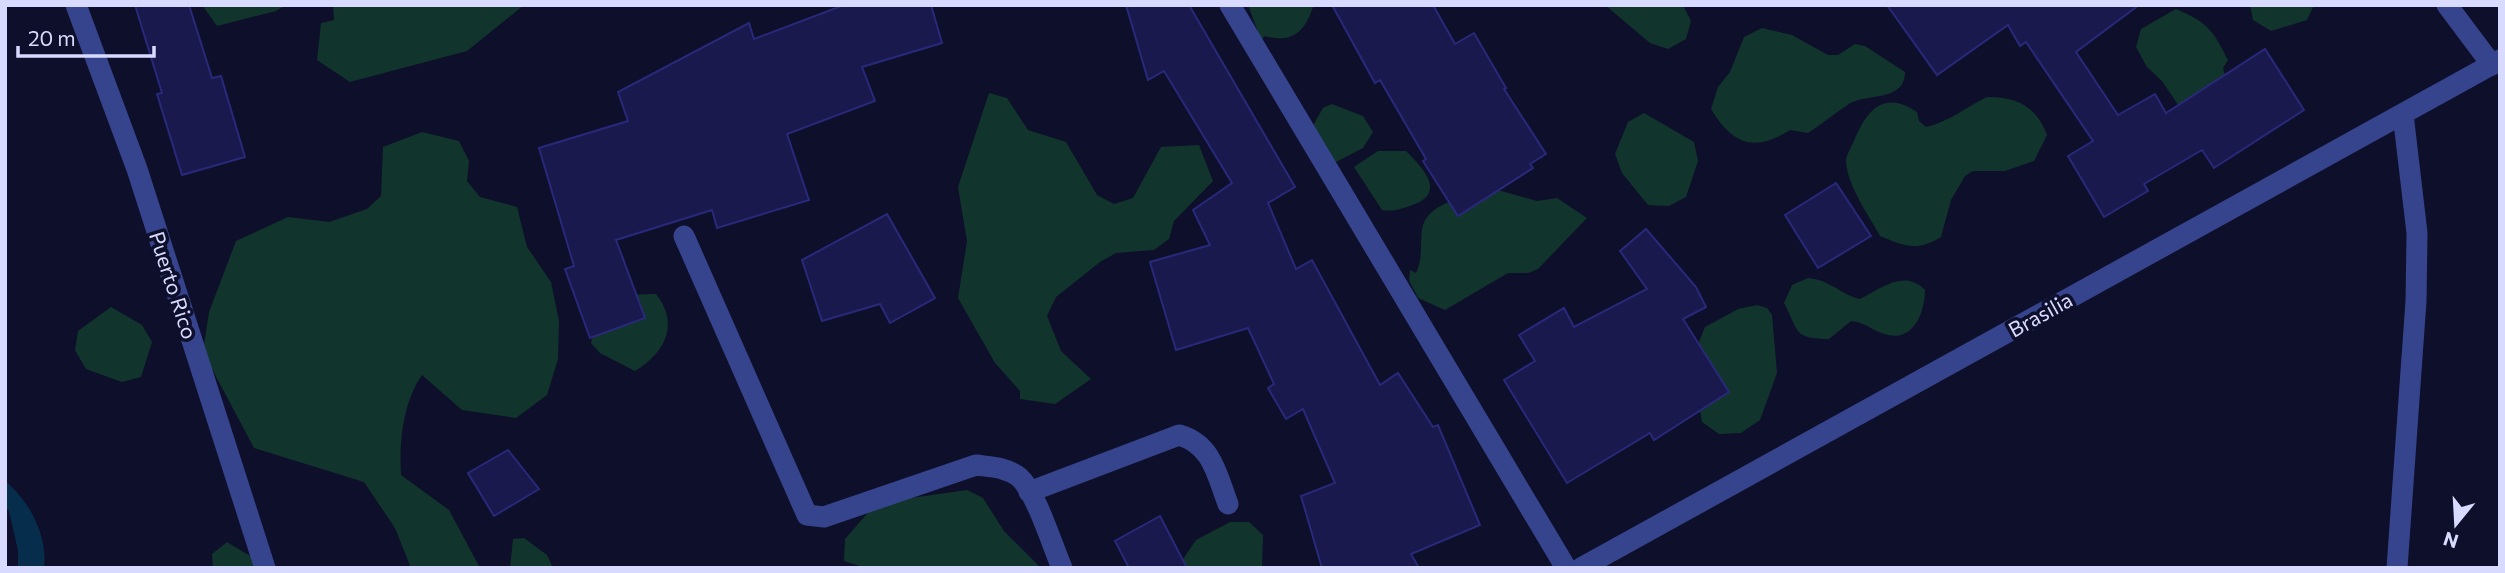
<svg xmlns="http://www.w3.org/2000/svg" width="2505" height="573" font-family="Commissioner,sans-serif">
<rect width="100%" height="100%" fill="#0e0f2a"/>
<!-- green -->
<g fill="#11352c">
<path d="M 202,5 L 286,5 L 276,11 L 217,26 Z"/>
<path d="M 333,5 L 524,5 L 467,51 L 350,82 L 317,60 L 321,23 L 334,20 Z"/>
<path d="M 1248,5 L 1313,5 L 1313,7 C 1305,32 1291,44 1265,36 L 1261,40 Z"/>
<path d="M 1605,5 L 1683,5 L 1691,21 L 1686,39 L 1668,49 L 1650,43 Z"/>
<path d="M 2250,5 L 2314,5 L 2307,20 L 2271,31 L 2253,20 Z"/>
<path d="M 2176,9 C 2207,22 2213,30 2228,60 L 2223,68 L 2225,76 L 2185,115 L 2162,81 L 2147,67 L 2136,47 L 2141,29 Z"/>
<path d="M 1762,28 L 1792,35 L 1828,55 L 1838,55 L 1855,44 L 1865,46 L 1905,72 C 1905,102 1867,93 1849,104 C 1835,113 1822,124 1808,133 L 1790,130 C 1754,153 1732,144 1711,109 L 1718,87 L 1730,72 L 1744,37 Z"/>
<path d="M 989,93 L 1007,98 L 1028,130 L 1066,142 L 1097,195 L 1114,204 L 1133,198 L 1161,147 L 1199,145 L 1213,181 L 1174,221 L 1169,239 L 1154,250 L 1116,253 L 1100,262 L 1056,297 L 1047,316 L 1061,351 L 1091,379 L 1055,404 L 1020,399 L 1020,391 L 995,363 L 958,298 L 967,241 L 958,187 Z"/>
<path d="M 1987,97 C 2017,97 2036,106 2047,135 L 2034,161 L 2005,171 L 1973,171 L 1965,176 L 1951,200 L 1941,237 C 1916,252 1905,246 1880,236 C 1869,215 1847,186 1846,161 C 1846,156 1851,147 1854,141 C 1867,109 1884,90 1917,112 L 1919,121 L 1926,127 C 1949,122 1966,107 1987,97 Z"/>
<path d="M 1332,104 L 1363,116 L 1373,132 L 1363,148 L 1336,162 L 1328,158 L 1311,129 L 1323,108 Z"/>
<path d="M 1644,113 L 1694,142 L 1698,161 L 1686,197 L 1669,206 L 1648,205 L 1622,173 L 1615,154 L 1628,122 Z"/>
<path d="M 422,132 L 459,141 L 469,161 L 467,181 L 480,197 L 517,207 L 527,247 L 551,282 L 559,321 L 558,359 L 547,395 L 516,418 L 462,410 L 422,375 C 403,402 399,443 401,475 L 449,510 L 480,568 L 411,568 L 395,528 L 364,482 L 254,448 L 203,352 L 209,312 L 236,241 L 288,217 L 329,222 L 367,209 L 381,196 L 383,147 Z"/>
<path d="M 1378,151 L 1406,151 C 1424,169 1448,194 1410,206 C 1400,209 1393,212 1382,210 L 1354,167 Z"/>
<path d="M 1498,190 L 1537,201 L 1557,198 L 1587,218 L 1538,269 L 1528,273 L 1508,273 L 1445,310 L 1418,298 L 1409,280 L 1410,270 L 1416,273 C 1423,259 1420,244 1422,229 C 1427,200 1474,195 1498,190 Z"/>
<path d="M 1808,278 C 1833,281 1839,294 1860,299 C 1882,288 1904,269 1925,290 C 1925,310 1915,341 1888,335 C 1874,332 1865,322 1851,321 L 1829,339 C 1793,339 1799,331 1784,303 L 1792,285 Z"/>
<path d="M 656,294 C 680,324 665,353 635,371 L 600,353 L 591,343 C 605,294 606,295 656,294 Z"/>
<path d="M 1757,305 L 1767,308 L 1772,315 L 1777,373 L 1760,420 L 1741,433 L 1719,434 L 1702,422 L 1700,410 L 1704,407 L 1691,362 L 1705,327 L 1738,309 Z"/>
<path d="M 111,307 L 142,325 L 152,342 L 141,377 L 122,382 L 86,369 L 75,350 L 78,331 Z"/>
<path d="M 967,490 L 983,498 L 1004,531 L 1041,568 L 866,568 L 844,561 L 845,539 L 872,508 L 890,501 Z"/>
<path d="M 1230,522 L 1249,522 L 1263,535 L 1262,568 L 1177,568 L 1196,540 Z"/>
<path d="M 524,538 L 547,555 L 553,568 L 510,568 L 513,539 Z"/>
<path d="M 227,542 L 260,562 L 262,568 L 213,568 L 212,554 Z"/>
</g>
<!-- water -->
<path fill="#062d4b" d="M 5,481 C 30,501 48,537 44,568 L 18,568 L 18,551 L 9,511 L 5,507 Z"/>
<!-- building -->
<g fill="#19194d" stroke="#29297b" stroke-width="2">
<path d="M 135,5 L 189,5 L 212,78 L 221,76 L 245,157 L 182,175 L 157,94 L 162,93 Z"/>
<path d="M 844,5 L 931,5 L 942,43 L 862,67 L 875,101 L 787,134 L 809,200 L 717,228 L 712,210 L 616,240 L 645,318 L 590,338 L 565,269 L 574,266 L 539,148 L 628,121 L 618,92 L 749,23 L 754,39 Z"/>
<path d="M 1126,5 L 1189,5 L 1295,187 L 1268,203 L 1296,269 L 1312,260 L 1380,385 L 1398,373 L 1433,427 L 1438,425 L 1480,525 L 1411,554 L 1419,568 L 1322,568 L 1301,496 L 1335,483 L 1303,409 L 1286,419 L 1268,388 L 1274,384 L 1248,328 L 1176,350 L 1150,262 L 1210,245 L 1193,210 L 1232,183 L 1164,71 L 1148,80 Z"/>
<path d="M 1332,5 L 1433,5 L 1455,44 L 1474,33 L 1506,88 L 1504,89 L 1546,154 L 1530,164 L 1533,168 L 1458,216 L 1423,161 L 1426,159 L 1380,80 L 1375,83 Z"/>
<path d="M 1887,5 L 2139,5 L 2076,52 L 2118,115 L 2155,94 L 2166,113 L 2265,49 L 2304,110 L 2214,168 L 2202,150 L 2144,184 L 2148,191 L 2104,217 L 2068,156 L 2093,141 L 2026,42 L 2020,46 L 2008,25 L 1937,75 Z"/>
<path d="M 1836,183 L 1871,236 L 1818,268 L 1785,215 Z"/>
<path d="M 887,214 L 935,298 L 890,323 L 880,304 L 822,321 L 802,260 Z"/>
<path d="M 1646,229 L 1696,287 L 1706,307 L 1683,319 L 1729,392 L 1654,440 L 1650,433 L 1567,483 L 1504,380 L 1535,361 L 1519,335 L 1564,308 L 1574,327 L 1647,289 L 1620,251 Z"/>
<path d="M 508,450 L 539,489 L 494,516 L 468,473 Z"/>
<path d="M 1160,516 L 1187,568 L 1129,568 L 1115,541 Z"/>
</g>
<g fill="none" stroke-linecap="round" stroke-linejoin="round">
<!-- minor -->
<g stroke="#36448d" stroke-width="21">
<path d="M 76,5 L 137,169 L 265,568"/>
<path d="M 1230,5 L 1566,568"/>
<path d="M 2447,5 L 2492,65"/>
<path d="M 684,236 L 807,515 L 824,517 L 976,465 C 991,467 1006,467 1019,477 C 1036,492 1052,545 1062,568"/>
<path d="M 1029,492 L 1179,435 C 1212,444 1217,475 1228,504"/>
<path d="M 1581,568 L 2500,60"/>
<path d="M 2397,568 L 2416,301 L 2417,233 L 2403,114"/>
</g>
</g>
<g text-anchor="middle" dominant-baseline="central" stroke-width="7" stroke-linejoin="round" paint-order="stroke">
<!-- street labels -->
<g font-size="21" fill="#d8dbff" stroke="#0e0f2a">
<text transform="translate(174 285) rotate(72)">Puerto Rico</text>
<text transform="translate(2040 314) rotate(-29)">Brasilia</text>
</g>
</g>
<!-- border -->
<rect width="2505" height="573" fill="none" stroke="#d8dbff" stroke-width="14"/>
<!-- north arrow -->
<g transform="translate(2456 524) rotate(198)" stroke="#0e0f2a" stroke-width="5" paint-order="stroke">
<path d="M0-5L12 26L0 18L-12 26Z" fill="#d8dbff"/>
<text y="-10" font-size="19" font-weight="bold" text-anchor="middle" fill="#d8dbff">N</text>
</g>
<!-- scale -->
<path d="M18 46v10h136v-10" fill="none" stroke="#d8dbff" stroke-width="3.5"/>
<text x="28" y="46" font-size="21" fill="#d8dbff" stroke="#0e0f2a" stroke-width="5" paint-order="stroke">20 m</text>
</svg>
